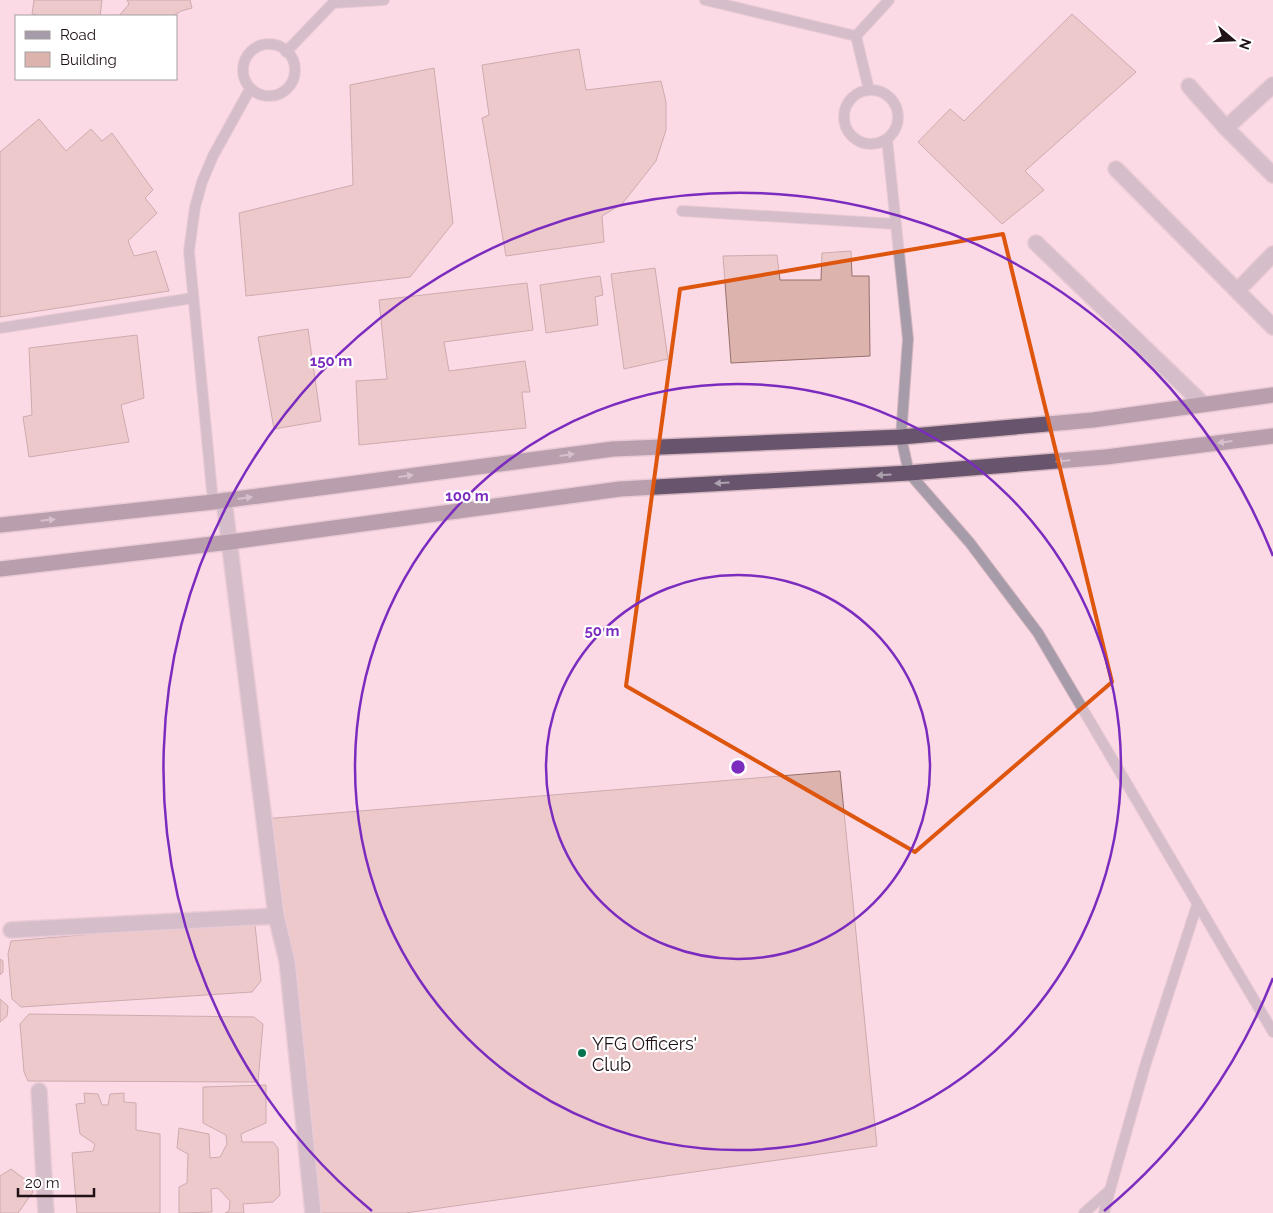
<svg xmlns="http://www.w3.org/2000/svg" width="1273" height="1213" font-family="Raleway,sans-serif">
<rect width="100%" height="100%" fill="#fbdae5"/>
<!-- building -->
<g fill="#dcb3ad" stroke="#96706b">
<path d="M 34,0 L 102,0 L 100,16 L 41,16 L 32,14 Z"/>
<path d="M 127,0 L 190,0 L 192,8 L 181,11 L 173,16 L 119,16 L 129,4 Z"/>
<path d="M 1072,14 L 1136,72 L 1025,171 L 1044,190 L 1002,224 L 918,142 L 950,109 L 964,121 Z"/>
<path d="M 579,49 L 586,90 L 661,81 L 666,102 L 666,130 L 656,161 L 622,204 L 602,216 L 604,242 L 506,256 L 482,118 L 489,115 L 482,65 Z"/>
<path d="M 434,68 L 453,223 L 410,277 L 246,296 L 239,213 L 353,185 L 350,85 Z"/>
<path d="M 39,119 L 66,151 L 91,129 L 102,141 L 112,133 L 153,190 L 145,198 L 157,213 L 128,241 L 134,256 L 156,251 L 169,291 L 0,317 L 0,152 Z"/>
<path d="M 851,251 L 852,276 L 869,276 L 870,356 L 731,363 L 723,256 L 777,255 L 780,280 L 821,280 L 822,253 Z"/>
<path d="M 655,268 L 668,359 L 624,369 L 611,274 Z"/>
<path d="M 600,276 L 603,295 L 595,297 L 598,325 L 546,333 L 540,285 Z"/>
<path d="M 527,283 L 533,330 L 444,342 L 449,371 L 525,361 L 530,392 L 522,392 L 526,428 L 359,445 L 356,381 L 387,379 L 379,300 Z"/>
<path d="M 308,329 L 321,421 L 274,429 L 258,337 Z"/>
<path d="M 137,335 L 144,398 L 121,405 L 129,442 L 29,457 L 23,417 L 32,415 L 29,348 Z"/>
<path d="M 840,771 L 877,1146 L 405,1213 L 314,1213 L 264,819 Z"/>
<path d="M 246,921 L 255,925 L 261,981 L 252,992 L 21,1007 L 12,999 L 8,954 L 11,941 Z"/>
<path d="M 0,959 L 3,961 L 3,972 L 0,975 Z"/>
<path d="M 0,999 L 8,1006 L 7,1016 L 0,1022 Z"/>
<path d="M 29,1014 L 254,1017 L 263,1024 L 258,1082 L 28,1081 L 24,1072 L 20,1024 Z"/>
<path d="M 266,1085 L 266,1123 L 241,1134 L 242,1142 L 273,1142 L 278,1148 L 280,1195 L 273,1202 L 243,1204 L 244,1213 L 225,1213 L 229,1211 L 230,1201 L 218,1188 L 211,1189 L 212,1212 L 179,1213 L 179,1187 L 187,1183 L 188,1154 L 177,1148 L 179,1128 L 209,1134 L 210,1158 L 220,1157 L 227,1144 L 226,1135 L 203,1123 L 203,1087 Z"/>
<path d="M 84,1093 L 98,1094 L 102,1105 L 108,1105 L 110,1094 L 124,1093 L 124,1102 L 136,1103 L 136,1130 L 160,1134 L 160,1213 L 77,1213 L 72,1153 L 93,1151 L 95,1144 L 80,1134 L 76,1104 L 85,1103 Z"/>
<path d="M 11,1169 L 30,1183 L 33,1192 L 18,1213 L 0,1213 L 0,1176 Z"/>
</g>
<g fill="none" stroke-linecap="round" stroke-linejoin="round">
<defs>
<g id="service">
<path d="M 705,0 L 856,36"/>
<path d="M 333,3 L 384,0"/>
<path d="M 856,36 L 869,90"/>
<path d="M 856,36 L 889,0"/>
<circle cx="269" cy="70" r="26"/>
<path d="M 286,52 L 333,3 L 333,0"/>
<circle cx="871" cy="117" r="27"/>
<path d="M 887,139 L 908,339 L 901,437 L 909,473 L 970,543 L 1038,633 L 1273,1032"/>
<path d="M 682,211 L 896,224"/>
<path d="M 0,328 L 193,298"/>
<path d="M 213,502 L 189,251 L 195,207 L 202,182 L 213,156 L 250,89"/>
<path d="M 1084,1213 L 1110,1190 L 1145,1066 L 1197,905"/>
<path d="M 1104,1213 L 1110,1190"/>
</g>
<g id="minor">
<path d="M 1189,86 L 1226,128 L 1273,175"/>
<path d="M 1226,128 L 1273,85"/>
<path d="M 1116,169 L 1273,327"/>
<path d="M 1036,243 L 1203,404"/>
<path d="M 1238,290 L 1273,254"/>
<path d="M 224,500 L 276,916 L 287,961 L 313,1213"/>
<path d="M 11,930 L 276,916"/>
<path d="M 39,1091 L 46,1213"/>
</g>
<g id="trunk">
<path d="M 0,525 L 213,502 L 613,449 L 901,437 L 1093,420 L 1273,395"/>
<path d="M 0,569 L 230,542 L 620,489 L 909,473 L 1106,457 L 1273,436"/>
</g>
</defs>
<!-- service casing -->
<use href="#service" stroke="#d4b6c0" stroke-width="12"/>
<!-- minor casing -->
<use href="#minor" stroke="#d4b6c0" stroke-width="18"/>
<!-- trunk casing -->
<use href="#trunk" stroke="#d4b6c0" stroke-width="18"/>
<!-- service -->
<use href="#service" stroke="#a69ba8" stroke-width="10"/>
<!-- minor -->
<use href="#minor" stroke="#a69ba8" stroke-width="15"/>
<!-- trunk -->
<use href="#trunk" stroke="#68546c" stroke-width="15"/>
</g>
<!-- one-way arrows -->
<defs><path id="oneway-solid" d="M-6-.8H1V-3.2L6.5 0L1 3.2V.8H-6Z" transform="scale(1.25)"/></defs>
<g fill="#aca1ae">
<use href="#oneway-solid" transform="translate(1225 442) rotate(173)"/>
<use href="#oneway-solid" transform="translate(567 455) rotate(-8)"/>
<use href="#oneway-solid" transform="translate(1063 461) rotate(175)"/>
<use href="#oneway-solid" transform="translate(884 475) rotate(177)"/>
<use href="#oneway-solid" transform="translate(406 476) rotate(-8)"/>
<use href="#oneway-solid" transform="translate(722 483) rotate(177)"/>
<use href="#oneway-solid" transform="translate(245 498) rotate(-8)"/>
<use href="#oneway-solid" transform="translate(48 520) rotate(-6)"/>
</g>
<!-- marked area -->
<path d="M0 0H1273V1213H0ZM 1003,234 L 1112,682 L 915,852 L 626,686 L 680,289 Z" fill="#fbdae5" fill-opacity=".55" fill-rule="evenodd"/>
<path fill="none" stroke="#de550d" stroke-width="4" stroke-linejoin="round" d="M 1003,234 L 1112,682 L 915,852 L 626,686 L 680,289 Z"/>
<!-- distance rings -->
<g fill="none" stroke="#7b2cbf" stroke-width="2.5">
<circle cx="738" cy="767" r="192"/>
<circle cx="738" cy="767" r="383"/>
<path d="M1273 978A575 575 0 0 1 1104 1211M372 1211A575 575 0 1 1 1273 556"/>
</g>
<!-- markers -->
<circle fill="#04744e" stroke="#fff" stroke-width="2" cx="582" cy="1053" r="5"/>
<g text-anchor="middle" dominant-baseline="central" stroke-width="4.5" stroke-linejoin="round" paint-order="stroke">
<!-- poi labels -->
<g font-size="18" fill="#201217" stroke="#fff" text-anchor="start">
<text x="592" y="1043">YFG Officers'<tspan x="592" dy="21">Club</tspan></text>
</g>
</g>
<circle cx="738" cy="767" r="8" fill="#7b2cbf" stroke="#fff" stroke-width="2.5"/>
<g font-size="15" text-anchor="middle" font-weight="bold" fill="#7b2cbf" stroke="#fff" stroke-width="4.5" stroke-linejoin="round" paint-order="stroke">
<text x="331" y="366">150 m</text>
<text x="467" y="501">100 m</text>
<text x="602" y="636">50 m</text>
</g>
<!-- legend -->
<rect x="15" y="15" width="162" height="65" fill="#ffffff" stroke="#a6a0a2"/>
<rect x="25" y="31" width="25" height="8" fill="#a69ba8" stroke="#a6a0a2"/>
<text x="60" y="40" font-size="15" fill="#201217">Road</text>
<rect x="25" y="52" width="25" height="15" fill="#dcb3ad" stroke="#a6a0a2"/>
<text x="60" y="65" font-size="15" fill="#201217">Building</text>
<!-- north arrow -->
<g transform="translate(1233 40) rotate(109)" stroke="#ffffff" stroke-width="4" paint-order="stroke">
<path d="M0-4L9 19L0 12L-9 19Z" fill="#201217"/>
<text y="-8" font-size="14" font-weight="bold" text-anchor="middle" fill="#201217">N</text>
</g>
<!-- scale -->
<path d="M18 1188v8h76v-8" fill="none" stroke="#201217" stroke-width="2.5"/>
<text x="25" y="1188" font-size="15" fill="#201217" stroke="#ffffff" stroke-width="4" paint-order="stroke">20 m</text>
</svg>
